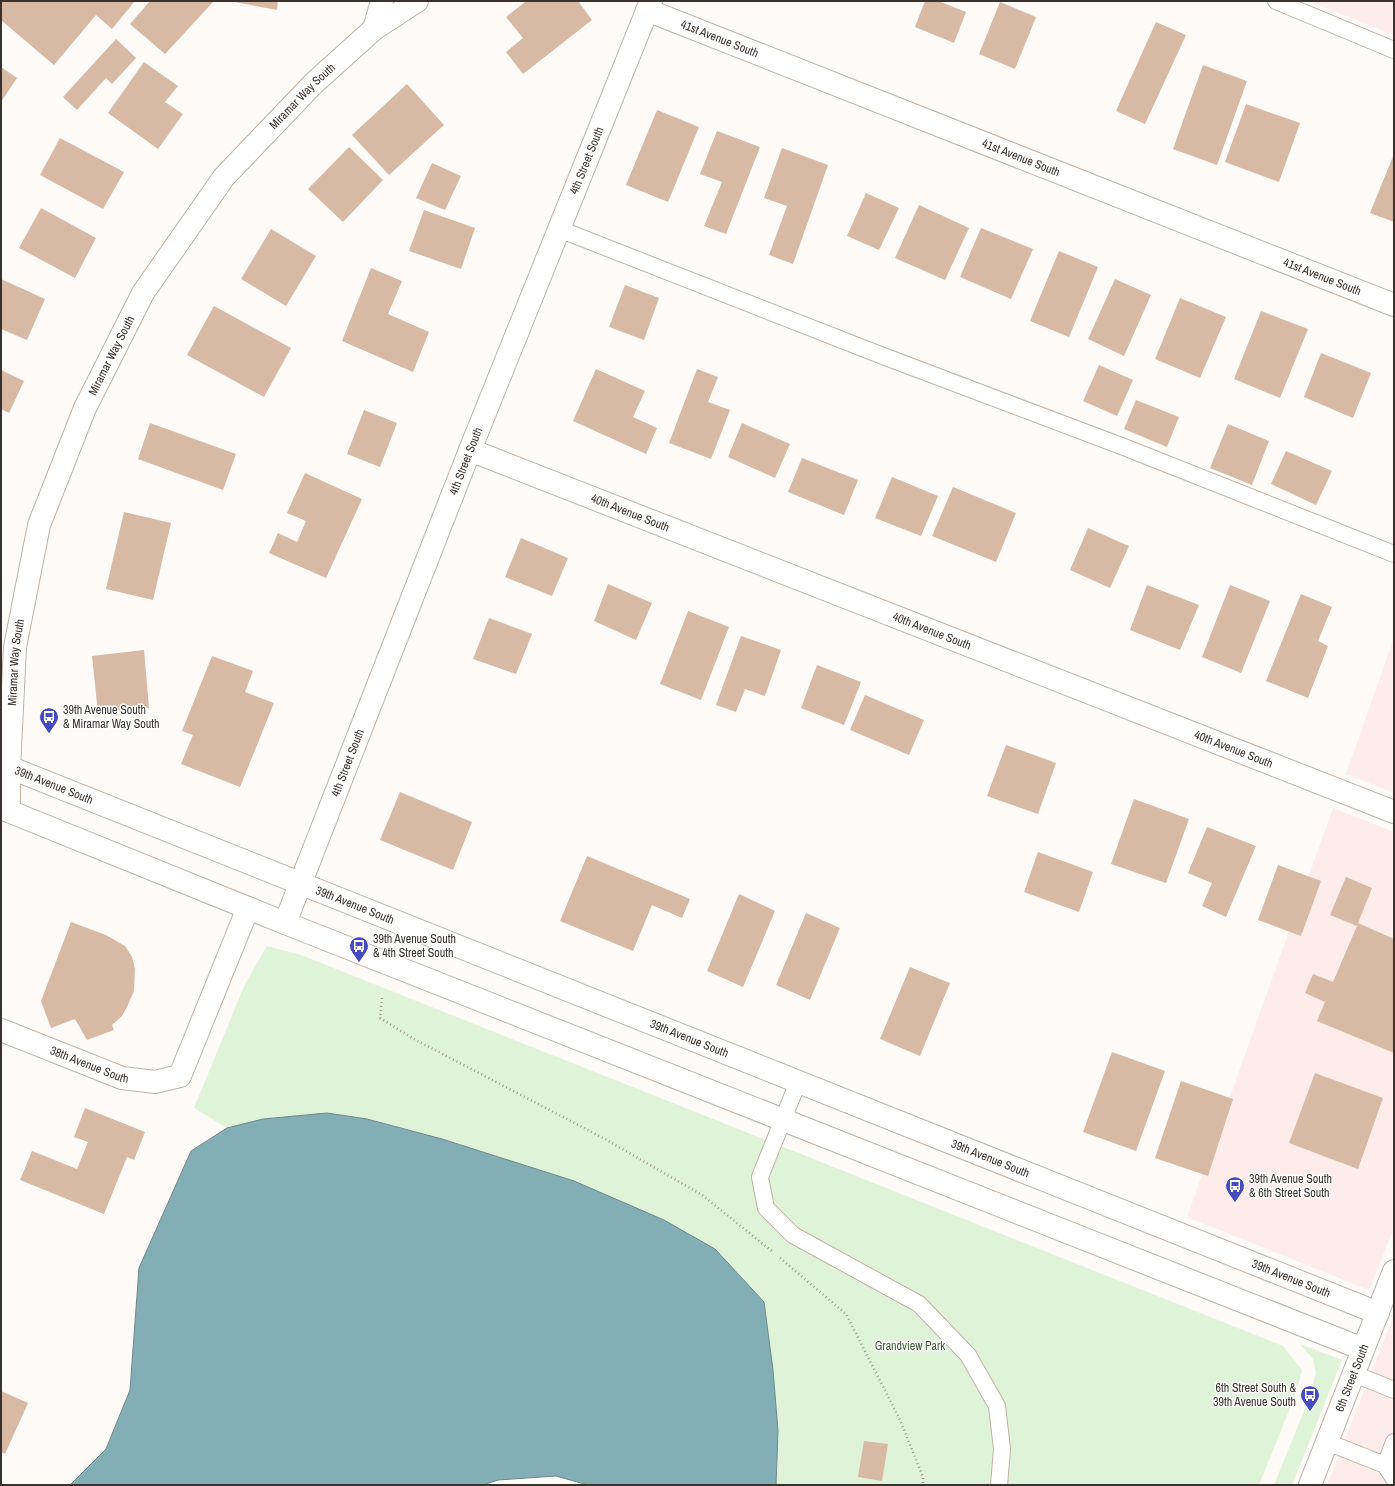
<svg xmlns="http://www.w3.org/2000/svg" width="1395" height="1486" font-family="'Archivo Narrow',sans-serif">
<rect width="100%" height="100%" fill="#fdfaf7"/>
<!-- commercial -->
<g fill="#fdecea">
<path d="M 1308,1 L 1394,1 L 1394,35 Z"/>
<path d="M 1394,638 L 1394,793 L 1346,774 Z"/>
<path d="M 1333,808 L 1394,832 L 1394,1227 L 1369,1290 L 1187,1217 Z"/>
<path d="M 1394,1315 L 1394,1485 L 1327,1485 Z"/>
</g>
<!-- green -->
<g fill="#def3d7">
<path d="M 267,946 L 301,955 L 1283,1346 L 1302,1370 L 1295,1396 L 1259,1485 L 776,1485 L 778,1431 L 715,1249 L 664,1220 L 574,1181 L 442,1139 L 367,1119 L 263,1119 L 227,1128 L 194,1108 L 245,984 Z"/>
<path d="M 1300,1344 L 1342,1360 L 1292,1485 L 1274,1485 L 1308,1401 L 1316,1373 L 1313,1359 Z"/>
</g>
<!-- water -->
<path fill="#84aeb5" stroke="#6e898c" d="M 327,1113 L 367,1119 L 442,1139 L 574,1181 L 664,1220 L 715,1249 L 764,1302 L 773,1370 L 778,1431 L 776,1485 L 588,1485 L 556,1476 L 498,1480 L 483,1485 L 70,1485 L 106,1449 L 130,1390 L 139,1268 L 191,1151 L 227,1128 L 263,1119 Z"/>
<!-- building -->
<g fill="#d7b9a4">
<path d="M 1,1 L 135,1 L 112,29 L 96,15 L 54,65 L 1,20 Z"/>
<path d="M 150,1 L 214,1 L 165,54 L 130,24 Z"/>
<path d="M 229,1 L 278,1 L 277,10 Z"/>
<path d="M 526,1 L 578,1 L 592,20 L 523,74 L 506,52 L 523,38 L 506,17 Z"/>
<path d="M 925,1 L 938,1 L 966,12 L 954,43 L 915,27 Z"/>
<path d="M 1000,2 L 1036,17 L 1015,69 L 979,54 Z"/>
<path d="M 1156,22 L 1186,35 L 1145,124 L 1116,111 Z"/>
<path d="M 116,39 L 136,58 L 112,84 L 106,78 L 77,110 L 63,97 Z"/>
<path d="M 144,62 L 178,86 L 165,102 L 183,114 L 158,149 L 108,113 Z"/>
<path d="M 1203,65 L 1247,81 L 1217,165 L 1173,149 Z"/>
<path d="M 1,67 L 17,78 L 1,102 Z"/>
<path d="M 407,84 L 444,125 L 389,175 L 352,135 Z"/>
<path d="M 1246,104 L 1300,123 L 1279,182 L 1225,162 Z"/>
<path d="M 657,110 L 699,127 L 668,202 L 626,185 Z"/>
<path d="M 717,131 L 760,147 L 726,234 L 704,226 L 722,182 L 700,174 Z"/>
<path d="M 60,138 L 124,172 L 103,209 L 40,175 Z"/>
<path d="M 349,147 L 383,180 L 343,222 L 308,189 Z"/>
<path d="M 782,148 L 828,165 L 793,264 L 769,255 L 787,206 L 764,198 Z"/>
<path d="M 1394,154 L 1394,222 L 1370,213 Z"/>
<path d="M 432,163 L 461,176 L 445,210 L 416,198 Z"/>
<path d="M 866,193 L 899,208 L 879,250 L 847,236 Z"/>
<path d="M 919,205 L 969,228 L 945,280 L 895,258 Z"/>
<path d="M 41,208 L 96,238 L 75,278 L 19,248 Z"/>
<path d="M 424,210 L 475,228 L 461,269 L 409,251 Z"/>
<path d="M 981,228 L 1033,249 L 1011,299 L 960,277 Z"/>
<path d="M 271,229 L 316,256 L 286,306 L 241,279 Z"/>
<path d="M 1059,251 L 1098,267 L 1069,337 L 1030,321 Z"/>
<path d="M 371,268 L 402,281 L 388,314 L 429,332 L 413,372 L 342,341 Z"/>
<path d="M 1,279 L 45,299 L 27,340 L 1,329 Z"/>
<path d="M 1115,279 L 1151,295 L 1124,356 L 1088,339 Z"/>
<path d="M 625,285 L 659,298 L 644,340 L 609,327 Z"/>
<path d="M 1180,298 L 1226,317 L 1200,378 L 1155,359 Z"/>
<path d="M 214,306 L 291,348 L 264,397 L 187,355 Z"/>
<path d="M 1261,311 L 1308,329 L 1280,398 L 1234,379 Z"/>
<path d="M 1321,353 L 1371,373 L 1353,418 L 1304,397 Z"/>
<path d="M 1099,365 L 1133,380 L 1117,416 L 1083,401 Z"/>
<path d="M 596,369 L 645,391 L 633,417 L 657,428 L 646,454 L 573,421 Z"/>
<path d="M 697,369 L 718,377 L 708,402 L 730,410 L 711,459 L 669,443 Z"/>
<path d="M 1,370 L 24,381 L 9,413 L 1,409 Z"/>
<path d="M 1136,400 L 1179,417 L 1167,447 L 1124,429 Z"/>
<path d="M 364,410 L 397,423 L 380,467 L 347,454 Z"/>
<path d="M 150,423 L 236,454 L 223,490 L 138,459 Z"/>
<path d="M 742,423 L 790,444 L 775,478 L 728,457 Z"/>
<path d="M 1228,424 L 1269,441 L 1252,485 L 1210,468 Z"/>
<path d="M 1286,451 L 1332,471 L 1316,505 L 1271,484 Z"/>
<path d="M 802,458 L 858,480 L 844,515 L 788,492 Z"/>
<path d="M 305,473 L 362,499 L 326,578 L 269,553 L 278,533 L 297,542 L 306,521 L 287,513 Z"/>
<path d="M 892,477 L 938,496 L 921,536 L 875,518 Z"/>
<path d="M 953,487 L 1016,513 L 996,562 L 932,536 Z"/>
<path d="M 124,512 L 171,523 L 153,600 L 106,589 Z"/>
<path d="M 1088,528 L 1129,546 L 1110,588 L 1070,570 Z"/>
<path d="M 521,538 L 568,558 L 552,596 L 505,577 Z"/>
<path d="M 608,584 L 652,603 L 636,640 L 594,621 Z"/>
<path d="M 1147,585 L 1199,605 L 1180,650 L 1130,630 Z"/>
<path d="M 1230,585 L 1270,601 L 1241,673 L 1202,657 Z"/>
<path d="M 1301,594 L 1332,607 L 1318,641 L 1328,646 L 1308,698 L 1266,681 Z"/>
<path d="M 688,611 L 729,627 L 701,700 L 660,684 Z"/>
<path d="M 489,618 L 532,634 L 516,674 L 473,659 Z"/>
<path d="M 741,636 L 781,650 L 765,696 L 745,689 L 736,712 L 716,705 Z"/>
<path d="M 144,650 L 149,708 L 98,713 L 92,656 Z"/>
<path d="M 212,656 L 253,671 L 245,692 L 274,703 L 240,787 L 181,764 L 193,735 L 182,731 Z"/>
<path d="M 817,665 L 861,682 L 844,725 L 801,708 Z"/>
<path d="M 865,695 L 924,720 L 909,755 L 850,730 Z"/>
<path d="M 1006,745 L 1056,763 L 1038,814 L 987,796 Z"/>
<path d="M 400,792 L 472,822 L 453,870 L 380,840 Z"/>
<path d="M 1134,799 L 1189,819 L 1166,883 L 1111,864 Z"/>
<path d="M 1207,827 L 1256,846 L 1226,917 L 1202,906 L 1212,883 L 1188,873 Z"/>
<path d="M 1038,852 L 1093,872 L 1079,912 L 1024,892 Z"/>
<path d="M 587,856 L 690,899 L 682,918 L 652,905 L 633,951 L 560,921 Z"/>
<path d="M 1278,865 L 1321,881 L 1301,936 L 1258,920 Z"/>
<path d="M 1346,877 L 1372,888 L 1358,923 L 1394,939 L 1394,1053 L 1317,1021 L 1325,1002 L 1305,993 L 1313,974 L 1333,982 L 1357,926 L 1330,915 Z"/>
<path d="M 739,894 L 775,911 L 743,987 L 707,971 Z"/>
<path d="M 806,913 L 840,928 L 810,1000 L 776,985 Z"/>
<path d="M 71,922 L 106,935 L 125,946 L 132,957 L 135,969 L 134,991 L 127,1007 L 122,1016 L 112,1025 L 114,1030 L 87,1040 L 75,1019 L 51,1028 L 41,1001 Z"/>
<path d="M 910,967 L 950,983 L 920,1056 L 880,1039 Z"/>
<path d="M 1112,1052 L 1165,1071 L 1136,1151 L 1083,1132 Z"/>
<path d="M 1315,1073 L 1383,1098 L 1358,1169 L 1289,1143 Z"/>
<path d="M 1181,1081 L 1233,1099 L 1208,1176 L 1155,1158 Z"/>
<path d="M 85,1108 L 145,1132 L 134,1160 L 127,1157 L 104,1214 L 20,1180 L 32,1151 L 77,1169 L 88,1142 L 74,1137 Z"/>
<path d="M 1,1391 L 28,1403 L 5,1454 L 1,1452 Z"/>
<path d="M 864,1441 L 888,1444 L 882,1481 L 858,1477 Z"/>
</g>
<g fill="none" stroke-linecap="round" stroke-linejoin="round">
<defs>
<g id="lane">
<path d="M 1276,1 L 1394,50"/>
<path d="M 559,229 L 883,356 L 1124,447 L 1394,554"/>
<path d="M 798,1082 L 760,1177 L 766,1208 L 793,1235 L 919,1304 L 968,1355 L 997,1406 L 1002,1449 L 999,1485"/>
<path d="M 1354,1374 L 1394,1390"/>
<path d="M 1327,1442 L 1385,1465 L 1394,1479"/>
<path d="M 1385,1465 L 1394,1442"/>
</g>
<g id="street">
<path id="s1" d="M 647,10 L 1394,305"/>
<path d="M 374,29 L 382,1"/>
<path id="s2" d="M 470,450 L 1394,812"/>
<path id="s3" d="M 9,811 L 9,768 L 15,647 L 39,525 L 85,408 L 143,293 L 224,177 L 314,83 L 374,29 L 417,1"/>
<path id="s4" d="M 1,1030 L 122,1078 L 155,1082 L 180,1076 L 248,908"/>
</g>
<g id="secondary">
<path id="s5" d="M 1,764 L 1378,1313"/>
<path d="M 1,808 L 285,923 L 1363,1349"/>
<path id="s6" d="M 285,923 L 470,450 L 651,1"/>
<path id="s7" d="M 1310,1485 L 1394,1271"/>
</g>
</defs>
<!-- lane casing -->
<use href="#lane" stroke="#c0b1a6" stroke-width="18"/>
<!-- street casing -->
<use href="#street" stroke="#c0b1a6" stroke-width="24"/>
<!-- secondary casing -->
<use href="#secondary" stroke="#c0b1a6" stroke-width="24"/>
<!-- path -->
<g stroke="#9f9a97" stroke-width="2.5" stroke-dasharray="1 3" stroke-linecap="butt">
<path d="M 382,998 L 380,1018 L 414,1039 L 605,1139 L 702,1195 L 773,1252"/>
<path d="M 780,1258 L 846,1314 L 900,1420 L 923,1477 L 923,1485"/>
</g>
<!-- lane -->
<use href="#lane" stroke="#fff" stroke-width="16"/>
<!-- street -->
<use href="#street" stroke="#fff" stroke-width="22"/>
<!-- secondary -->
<use href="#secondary" stroke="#fff" stroke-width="22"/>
</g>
<!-- icons -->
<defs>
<symbol id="bus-pin" viewBox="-11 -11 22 30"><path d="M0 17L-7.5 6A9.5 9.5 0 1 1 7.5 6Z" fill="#464ac0" stroke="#fff"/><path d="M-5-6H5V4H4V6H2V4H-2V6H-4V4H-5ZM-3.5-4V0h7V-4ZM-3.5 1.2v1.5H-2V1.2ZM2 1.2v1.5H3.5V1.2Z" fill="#fff"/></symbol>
</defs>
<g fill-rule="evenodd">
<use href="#bus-pin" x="38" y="706" width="22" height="30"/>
<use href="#bus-pin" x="348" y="935" width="22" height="30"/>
<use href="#bus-pin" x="1224" y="1175" width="22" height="30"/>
<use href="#bus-pin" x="1299" y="1384" width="22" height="30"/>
</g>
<g text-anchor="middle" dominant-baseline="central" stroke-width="3" stroke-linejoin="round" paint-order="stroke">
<!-- street labels -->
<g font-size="12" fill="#39322e" stroke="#fff">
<text stroke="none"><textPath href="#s1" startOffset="78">41st Avenue South</textPath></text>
<text stroke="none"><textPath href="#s3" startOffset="797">Miramar Way South</textPath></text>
<text stroke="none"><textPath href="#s1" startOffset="402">41st Avenue South</textPath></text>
<text stroke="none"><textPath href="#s6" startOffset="820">4th Street South</textPath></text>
<text stroke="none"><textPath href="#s1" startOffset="726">41st Avenue South</textPath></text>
<text stroke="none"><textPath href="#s3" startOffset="473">Miramar Way South</textPath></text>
<text stroke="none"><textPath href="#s6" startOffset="496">4th Street South</textPath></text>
<text stroke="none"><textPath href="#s2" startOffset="172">40th Avenue South</textPath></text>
<text stroke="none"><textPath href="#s2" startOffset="496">40th Avenue South</textPath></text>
<text stroke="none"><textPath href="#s3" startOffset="149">Miramar Way South</textPath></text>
<text stroke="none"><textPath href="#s2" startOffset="820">40th Avenue South</textPath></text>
<text stroke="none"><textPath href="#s6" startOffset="172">4th Street South</textPath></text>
<text stroke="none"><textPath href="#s5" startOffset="57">39th Avenue South</textPath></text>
<text stroke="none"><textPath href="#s5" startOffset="381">39th Avenue South</textPath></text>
<text stroke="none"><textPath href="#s5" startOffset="741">39th Avenue South</textPath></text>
<text stroke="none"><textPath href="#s4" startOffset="95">38th Avenue South</textPath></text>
<text stroke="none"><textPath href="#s5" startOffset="1065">39th Avenue South</textPath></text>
<text stroke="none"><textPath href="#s5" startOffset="1389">39th Avenue South</textPath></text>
<text stroke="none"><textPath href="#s7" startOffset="115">6th Street South</textPath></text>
</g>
<!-- poi labels -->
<g font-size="12" fill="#39322e" stroke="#fff" text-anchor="start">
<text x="63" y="710">39th Avenue South<tspan x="63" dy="14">&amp; Miramar Way South</tspan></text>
<text x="373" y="939">39th Avenue South<tspan x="373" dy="14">&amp; 4th Street South</tspan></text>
<text x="1249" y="1179">39th Avenue South<tspan x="1249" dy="14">&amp; 6th Street South</tspan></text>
<text x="1296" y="1388" text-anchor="end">6th Street South &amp;<tspan x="1296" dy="14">39th Avenue South</tspan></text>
</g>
<!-- park labels -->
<g font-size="12" fill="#3e5d33" stroke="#fff">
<text x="910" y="1346">Grandview Park</text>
</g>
</g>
<!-- border -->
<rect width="1395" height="1486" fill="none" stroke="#39322e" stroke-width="4"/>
</svg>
